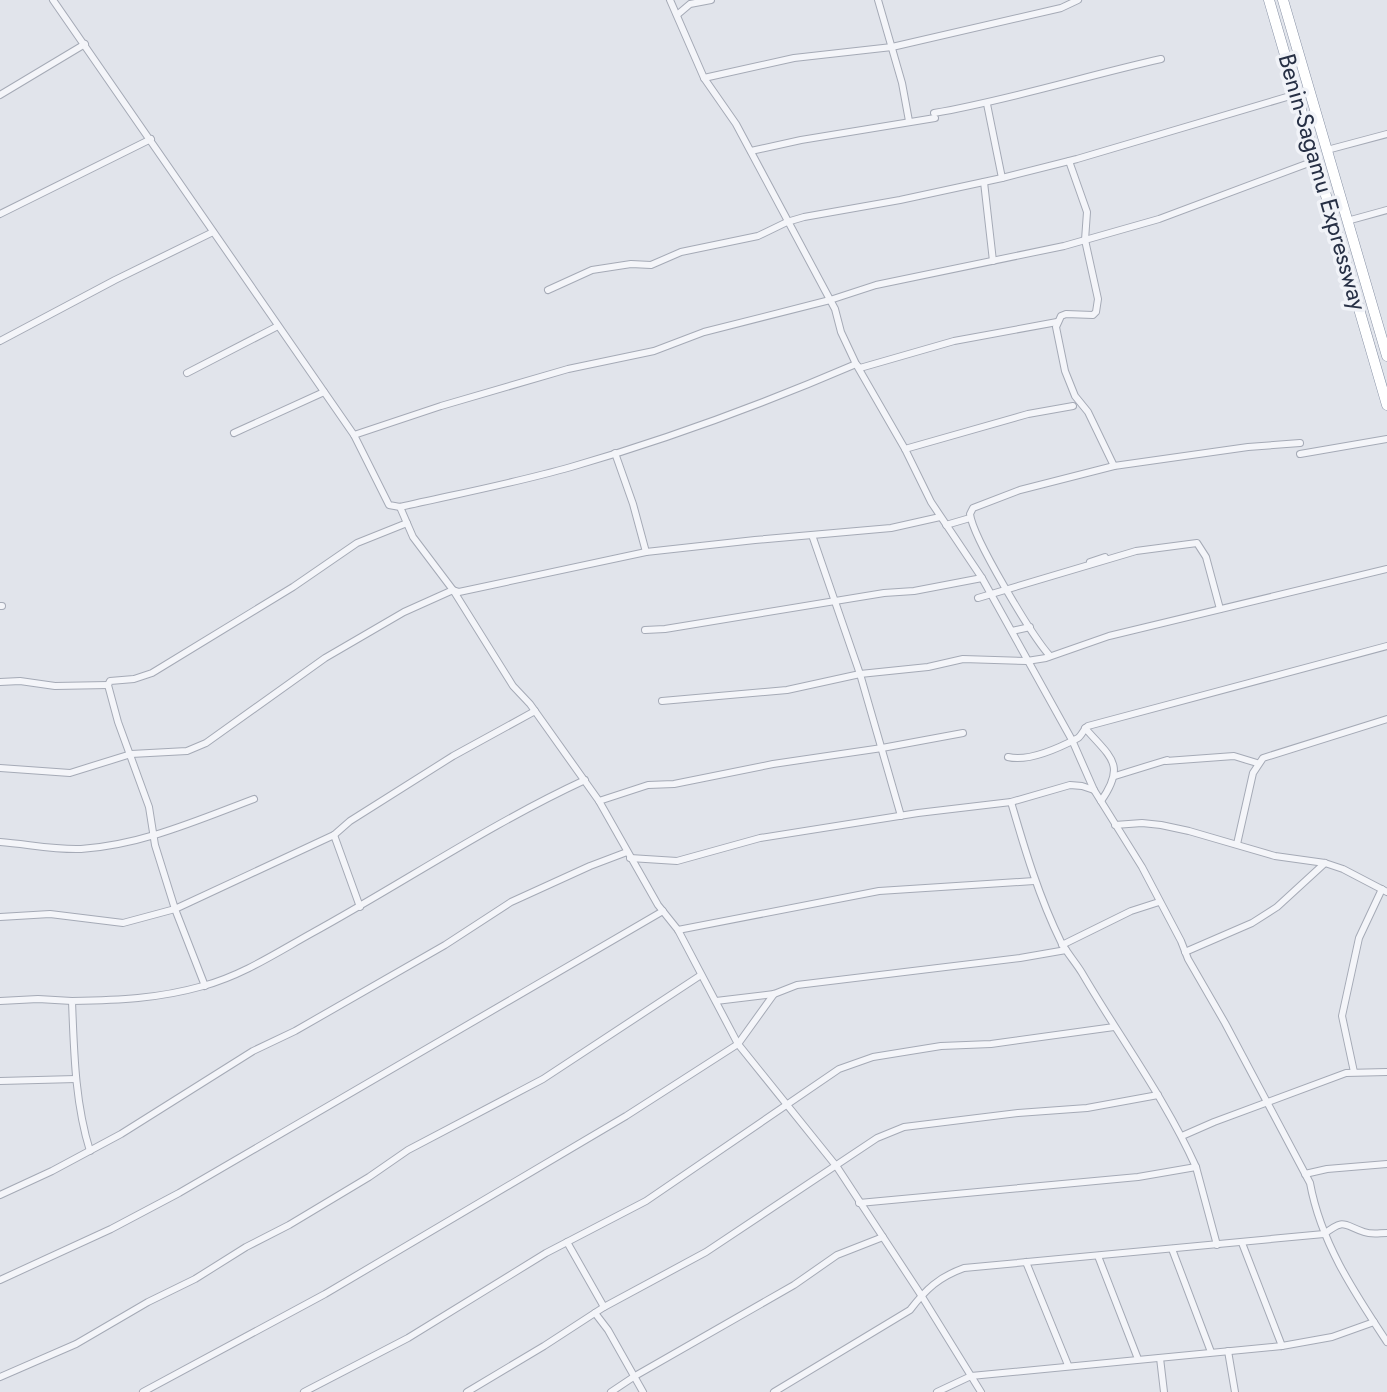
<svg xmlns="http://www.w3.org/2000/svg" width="1387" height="1392" font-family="Jost,sans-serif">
<rect width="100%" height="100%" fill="#e1e4eb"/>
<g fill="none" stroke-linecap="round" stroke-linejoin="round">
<defs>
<g id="minor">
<path d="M 53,0 L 354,435"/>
<path d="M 670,0 L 704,78 L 736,124 L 835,309 L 841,332 L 856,364 L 905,449 L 931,502 L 982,578 L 1072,740 L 1094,790 L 1142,867 L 1181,941 L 1188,959 L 1225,1023 L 1310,1183 C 1321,1243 1354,1292 1387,1342"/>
<path d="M 878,0 L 902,83 L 909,121"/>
<path d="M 677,15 L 690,4 L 711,0"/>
<path d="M 704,78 L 794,58 L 892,47 L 1061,8 L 1078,0"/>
<path d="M 0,95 L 85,44"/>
<path d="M 987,104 L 1002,178"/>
<path d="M 934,113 C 1010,100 1085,76 1161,59"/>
<path d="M 1327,150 L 1387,134"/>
<path d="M 751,151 L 801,140 L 935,118"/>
<path d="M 984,182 L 993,261"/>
<path d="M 0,214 L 151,139"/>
<path d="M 1347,221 L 1387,210"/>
<path d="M 548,290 L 592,270 L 631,264 L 651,265 L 681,252 L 758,236 L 787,222 L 804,217 L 900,200 L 1002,178 L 1077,159 L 1297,94"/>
<path d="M 1057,322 L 954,341 L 860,368 L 856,364 C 763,404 668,439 571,467 C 515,483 457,494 400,507 L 389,505 L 354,435 L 441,406 L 568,369 L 654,351 L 704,332 L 830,300 L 876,285 L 1064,246 L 1159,219 L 1317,160"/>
<path d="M 0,341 L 115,280 L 213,232"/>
<path d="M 187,373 L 278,326"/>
<path d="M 234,433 L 324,392"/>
<path d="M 905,449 L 1028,414 L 1073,406"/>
<path d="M 615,453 L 633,504 L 646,552"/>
<path d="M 1300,454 L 1387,439"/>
<path d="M 1114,466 L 1248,447 L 1300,443"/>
<path d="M 400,507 L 413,537 L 453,590 L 513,686 L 530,704 L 599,801 L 658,905 L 678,930 L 738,1044 L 837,1167 L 921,1295 L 981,1392"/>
<path d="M 946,525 L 970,518"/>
<path d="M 812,535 L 860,674 L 901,816"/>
<path d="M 1090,562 L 1105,557"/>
<path d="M 978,598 L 1136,551 L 1197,543 L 1206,557 L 1220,609"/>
<path d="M 0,606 L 2,606"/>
<path d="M 645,630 L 665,629 L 884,593 L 914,591 L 982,578"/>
<path d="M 1012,631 L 1030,627"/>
<path d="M 1050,656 C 1032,636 973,538 970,514 L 973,508 L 1020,490 L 1114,466 L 1088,412 L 1075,396 L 1065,371 L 1056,327 L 1061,316 L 1066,314 L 1093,315 L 1096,312 L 1098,299 L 1085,240 L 1087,212 L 1069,161"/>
<path d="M 0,682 L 20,681 L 55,686 L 108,685"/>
<path d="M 662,701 L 787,690 L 860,674 L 928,667 L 963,659 L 1027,661 L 1046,658 L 1109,636 L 1387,569"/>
<path d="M 1085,728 C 1110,757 1127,764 1101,801"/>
<path d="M 1008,757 C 1028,762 1059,748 1078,738 C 1081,736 1084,729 1088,726 L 1387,646"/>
<path d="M 1166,761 L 1234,756 L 1257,763"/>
<path d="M 0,768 L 70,773 L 131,754 L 187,751 L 206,743 L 325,658 L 404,612 L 453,590 L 459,592 L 646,552 L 755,540 L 891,528 L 940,517"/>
<path d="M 1115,776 L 1167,760"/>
<path d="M 599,801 L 648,785 L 674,784 L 773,764 L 882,748 L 963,733"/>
<path d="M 1011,802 C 1025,850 1039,897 1061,942 C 1067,953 1076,963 1082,973 C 1120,1038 1165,1098 1196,1167"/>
<path d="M 1115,825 L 1142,823 L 1161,825 L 1189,831 L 1275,856 L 1325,863 L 1343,869 L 1387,892"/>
<path d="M 334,835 L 350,821 L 453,756 L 535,711"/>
<path d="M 0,842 C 27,844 54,850 81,849 C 142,845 198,820 254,799"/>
<path d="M 1237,844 L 1253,773 L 1263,758 L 1387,719"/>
<path d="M 630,858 L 677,861 L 760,838 L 918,813 L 1011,802 L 1070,785 L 1082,786 L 1094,790"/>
<path d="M 360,907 L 334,835 L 175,909 L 155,845 L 149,807 L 118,722 L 108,685 L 110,681 L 134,679 L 152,673 L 293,587 L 357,543 L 407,523"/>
<path d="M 0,917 L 50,914 L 123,923 L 175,909 L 205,986"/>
<path d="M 678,930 L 879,891 L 1034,881"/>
<path d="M 1062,945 L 1131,911 L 1159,902"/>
<path d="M 1185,952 L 1252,923 L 1277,907 L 1325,863"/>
<path d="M 0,1001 L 38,999 L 72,1001"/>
<path d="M 716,1001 L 774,994 L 797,985 L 1020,958 L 1066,950"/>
<path d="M 1354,1072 L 1342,1016 L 1359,938 L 1382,889"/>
<path d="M 0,1081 L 76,1079"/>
<path d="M 1182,1136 L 1214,1122 L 1346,1073 L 1387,1072"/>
<path d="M 90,1151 C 75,1103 74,1052 72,1001 C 119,1000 157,999 203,986 C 243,975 276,953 312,933 C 403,883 490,824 585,780"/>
<path d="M 1305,1174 L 1327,1169 L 1387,1164"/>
<path d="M 0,1195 L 52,1171 L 121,1134 L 253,1051 L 295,1031 L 445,945 L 511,902 L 590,866 L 627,852"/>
<path d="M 859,1203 L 1138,1177 L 1196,1167 L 1217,1245"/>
<path d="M 567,1242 L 604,1307"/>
<path d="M 1242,1243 L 1282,1346"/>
<path d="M 1172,1249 L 1211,1352"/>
<path d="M 1098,1256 L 1138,1359"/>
<path d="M 1026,1262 L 1068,1365"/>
<path d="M 0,1280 L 111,1229 L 179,1193 L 663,911"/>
<path d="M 595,1313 L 608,1330 L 643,1392"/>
<path d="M 1228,1351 L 1235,1392"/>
<path d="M 1160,1358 L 1164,1392"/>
<path d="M 0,1377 L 76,1344 L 148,1302 L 195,1279 L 246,1247 L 289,1225 L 369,1177 L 408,1150 L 543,1079 L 701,975"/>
<path d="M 143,1392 L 325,1294 L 626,1116 L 738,1044 L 774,994"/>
<path d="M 304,1392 L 408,1338 L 546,1253 L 646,1201 L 839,1069 L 873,1057 L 941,1046 L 991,1044 L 1114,1027"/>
<path d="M 467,1392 L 544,1346 L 604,1307 L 706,1252 L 877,1138 L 904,1127 L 1018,1113 L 1087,1108 L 1158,1095"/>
<path d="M 611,1392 L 635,1376 L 794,1285 L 837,1255 L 883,1237"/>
<path d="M 774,1392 L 910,1310 C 926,1289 939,1277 964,1268 L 1324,1234 C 1345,1218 1343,1225 1364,1232 C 1372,1235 1379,1233 1387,1233"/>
<path d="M 937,1392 L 971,1376 L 1282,1346 L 1332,1337 L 1374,1322"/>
</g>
<g id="trunk">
<path d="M 1269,0 L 1387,405"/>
<path d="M 1283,0 L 1387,356"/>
</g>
</defs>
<!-- minor casing -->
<use href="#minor" stroke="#a5aab6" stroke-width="8"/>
<!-- trunk casing -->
<use href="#trunk" stroke="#8690a4" stroke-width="11"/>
<!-- minor -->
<use href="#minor" stroke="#f4f5f9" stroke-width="6"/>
<!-- trunk -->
<use href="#trunk" stroke="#fff" stroke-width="10"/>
</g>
<g text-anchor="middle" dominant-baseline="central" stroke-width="7" stroke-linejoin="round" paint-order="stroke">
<!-- street labels -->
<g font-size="24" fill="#273045" stroke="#f1f3f8">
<text transform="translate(1323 182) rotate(74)">Benin-Sagamu Expressway</text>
</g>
</g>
</svg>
